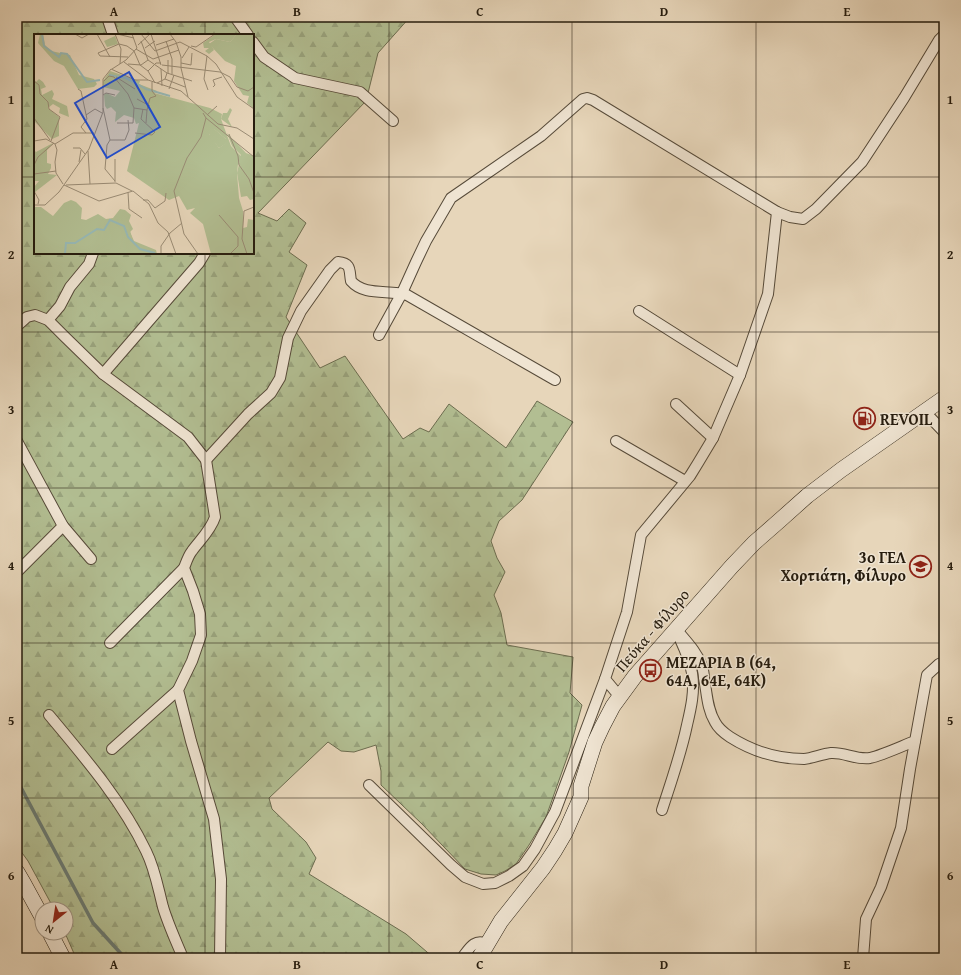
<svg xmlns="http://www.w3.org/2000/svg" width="961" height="975" font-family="'Gentium Book Plus',serif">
<defs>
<pattern id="forest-firs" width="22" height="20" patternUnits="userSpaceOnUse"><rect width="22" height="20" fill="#b2be92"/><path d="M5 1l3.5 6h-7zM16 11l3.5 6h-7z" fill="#99a37d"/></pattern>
</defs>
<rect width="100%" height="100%" fill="#e7d6ba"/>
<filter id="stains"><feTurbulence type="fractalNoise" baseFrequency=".005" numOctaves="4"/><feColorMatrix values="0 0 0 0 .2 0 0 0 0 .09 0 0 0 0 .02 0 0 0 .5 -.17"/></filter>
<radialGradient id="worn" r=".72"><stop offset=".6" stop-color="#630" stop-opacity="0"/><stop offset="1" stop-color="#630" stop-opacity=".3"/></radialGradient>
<!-- forest -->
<path fill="url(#forest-firs)" stroke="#6c6d50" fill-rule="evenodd" d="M 17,17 L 410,17 L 378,53 L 366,101 L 258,213 L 277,221 L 289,209 L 306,223 L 289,252 L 307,265 L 286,317 L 320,368 L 345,356 L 403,439 L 420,428 L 429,432 L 449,404 L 506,448 L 537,401 L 573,422 L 522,500 L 499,521 L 491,541 L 497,558 L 505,572 L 494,595 L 501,613 L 507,645 L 573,657 L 570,693 L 582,705 L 569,752 L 546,817 L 529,845 L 516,864 L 505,871 L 496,875 L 481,874 L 465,869 L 422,824 L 381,785 L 381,771 L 376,745 L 354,752 L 341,751 L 328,742 L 269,798 L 272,809 L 306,842 L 316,858 L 309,874 L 406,934 L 434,958 L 76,958 L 65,933 L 66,909 L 54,909 L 28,861 L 17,846 ZM 35,35 L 253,35 L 253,253 L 35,253 Z"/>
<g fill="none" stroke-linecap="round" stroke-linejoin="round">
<!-- stream -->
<path stroke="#6a7a72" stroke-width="3.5" d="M 17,780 L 93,923 L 125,958"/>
<defs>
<g id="street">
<path d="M 107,17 L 113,35"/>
<path d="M 235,17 L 248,35"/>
<path d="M 253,42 L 264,57 L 295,78 L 360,92 L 393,121"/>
<path d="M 777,212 L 790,217 L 803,219 L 816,209 L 862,162 L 904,98 L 939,40 L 944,35"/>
<path d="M 639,311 L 740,375"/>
<path d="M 48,320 L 60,306 L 70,287 L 89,264 L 93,253"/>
<path d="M 17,326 L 27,317 L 35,315 L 48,320 L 65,337 L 103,374 L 188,437 L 206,460 L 215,517 C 211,530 200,540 192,551 C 188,556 186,563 184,568 L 193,591 L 200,614 L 201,635 L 192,661 L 178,690 L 191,741 L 214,819 L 221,879 L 220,958"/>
<path d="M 379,335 L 402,293 L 416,262 L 426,241 L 451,198 L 541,136 L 583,99 L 587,98 L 593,100 L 777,212 L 768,294 L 740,375 L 713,438 L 698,463 L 690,476 L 641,535 L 627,612 L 605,679 L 620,697"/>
<path d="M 103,374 L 199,263 L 205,253"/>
<path d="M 676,404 L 713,438"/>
<path d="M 925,412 L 944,432"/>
<path d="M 17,441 L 63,526 L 91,559"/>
<path d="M 616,441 L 685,481"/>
<path d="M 206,460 L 248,414 L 271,393 L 280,378 L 288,338 L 301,311 L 330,270 L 338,262 C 352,263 349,271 351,281 C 365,297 389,289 407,295 L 555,380"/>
<path d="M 17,572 L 63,526"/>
<path d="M 676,629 C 686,641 697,652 702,666 C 703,670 704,674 704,678 C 707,693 707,709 715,722 C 718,728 724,733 730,737 C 752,751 778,759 804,759 C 813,758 822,754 831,753 C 844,752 856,760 870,758 C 883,755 902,746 915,741"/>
<path d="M 110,643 L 184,568"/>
<path d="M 49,715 C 85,758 122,801 146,851 C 155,869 158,888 163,907 C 168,924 176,941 183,958"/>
<path d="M 112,749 L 178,690"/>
<path d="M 369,785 L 451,865 L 465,877 L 483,884 L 495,883 L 509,876 L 523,866 L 535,849 L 555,812 L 605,679"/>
<path d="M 662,810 C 671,782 681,754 687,725 C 691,708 695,691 692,673 C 690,661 685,650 680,639"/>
<path d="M 462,958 C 469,949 474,938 487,944"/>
<path d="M 863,958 L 866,919 L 881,887 L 901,828 L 910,769 L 927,675 L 939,664 L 944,662"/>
</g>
<g id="secondary">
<path d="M 17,872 L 24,884 L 42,917"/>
<path d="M 50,933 L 63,958"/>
<path d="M 479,958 L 501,921 L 543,868 L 555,850 L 565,833 L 581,797 L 581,786 L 587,767 L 595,742 L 602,727 L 613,706 L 635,676 L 732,566 L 754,543 L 779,521 L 807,496 L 841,470 L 944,398"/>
</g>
</defs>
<!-- street casing -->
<use href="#street" stroke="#564a39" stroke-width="12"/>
<!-- secondary casing -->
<use href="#secondary" stroke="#261c0e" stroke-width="16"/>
<!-- street -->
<use href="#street" stroke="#efe4d2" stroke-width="10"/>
<!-- secondary -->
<use href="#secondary" stroke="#efe4d2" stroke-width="15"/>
</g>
<!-- grid -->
<path fill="none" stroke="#261c0e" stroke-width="1" stroke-opacity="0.55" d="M 205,17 L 205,35M 389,17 L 389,958M 572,17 L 572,958M 756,17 L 756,958M 17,177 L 35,177M 253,177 L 944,177M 205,253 L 205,958M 17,332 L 944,332M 17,488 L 944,488M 17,643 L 944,643M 17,798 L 944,798"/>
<!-- icons -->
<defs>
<symbol id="fuel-ring" viewBox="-11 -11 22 22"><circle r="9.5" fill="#efe4d2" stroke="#8f2418" stroke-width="1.5"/><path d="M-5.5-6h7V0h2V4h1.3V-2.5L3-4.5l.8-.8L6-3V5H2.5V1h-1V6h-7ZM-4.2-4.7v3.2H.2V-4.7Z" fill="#8f2418"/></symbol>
<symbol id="school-ring" viewBox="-11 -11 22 22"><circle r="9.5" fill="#efe4d2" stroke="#8f2418" stroke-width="1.5"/><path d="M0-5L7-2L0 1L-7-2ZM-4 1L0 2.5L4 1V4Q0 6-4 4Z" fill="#8f2418"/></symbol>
<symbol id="bus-ring" viewBox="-11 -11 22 22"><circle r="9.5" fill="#efe4d2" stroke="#8f2418" stroke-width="1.5"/><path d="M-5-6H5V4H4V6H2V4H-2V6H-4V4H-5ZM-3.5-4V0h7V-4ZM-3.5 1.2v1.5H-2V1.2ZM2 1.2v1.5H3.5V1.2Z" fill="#8f2418"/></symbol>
</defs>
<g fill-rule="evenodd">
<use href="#fuel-ring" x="852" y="406" width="25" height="25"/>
<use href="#school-ring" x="908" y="554" width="25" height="25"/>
<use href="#bus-ring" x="638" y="658" width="25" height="25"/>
</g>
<g text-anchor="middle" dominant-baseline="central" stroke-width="3" stroke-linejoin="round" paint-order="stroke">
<!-- poi labels -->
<g font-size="16" font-weight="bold" fill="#261c0e" stroke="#efe4d2" text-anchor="start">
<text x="880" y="419">REVOIL</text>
<text x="906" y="557" text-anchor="end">3ο ΓΕΛ<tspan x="906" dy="18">Χορτιάτη, Φίλυρο</tspan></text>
<text x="666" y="662">ΜΕΖΑΡΙΑ B (64,<tspan x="666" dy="18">64Α, 64Ε, 64Κ)</tspan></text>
</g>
<!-- street labels -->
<g font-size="16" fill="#261c0e" stroke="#efe4d2">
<text transform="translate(652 630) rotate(-49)">Πεύκα - Φίλυρο</text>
</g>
</g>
<!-- overview -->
<g transform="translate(34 34)">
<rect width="220" height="220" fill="#e7d6ba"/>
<path d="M 6,0 L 9,0 L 11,11 L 17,17 L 36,21 L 45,41 L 60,45 L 63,50 L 60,53 L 44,55 L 30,32 L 20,27 L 4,9 ZM 182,0 L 203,0 L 196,8 L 182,5 L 175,8 L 180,16 L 175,20 L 171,17 L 175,14 L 170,14 L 169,9 ZM 0,45 L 2,48 L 5,45 L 9,48 L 12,53 L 7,55 L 8,61 L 18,56 L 20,60 L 18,65 L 33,72 L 35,83 L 25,79 L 26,74 L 19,70 L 14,74 L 25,83 L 25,102 L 18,105 L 0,87 ZM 196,74 L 198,76 L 194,85 L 198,93 L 187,85 L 189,79 L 193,79 ZM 172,88 L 192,105 L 193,109 L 185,114 L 176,103 ZM 193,99 L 212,119 L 220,122 L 220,165 L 216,166 L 213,162 L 207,163 L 203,139 L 207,121 L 198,112 ZM 19,109 L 13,116 L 13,129 L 17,130 L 17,134 L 14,140 L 23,141 L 1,158 L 0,153 L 5,147 L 1,147 L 0,140 L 0,116 L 2,118 ZM 37,166 L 42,168 L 48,174 L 47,185 L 52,186 L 64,180 L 72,185 L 79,184 L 86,175 L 91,176 L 97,181 L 95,187 L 99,195 L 96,198 L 100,207 L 122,216 L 123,220 L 1,220 L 0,173 L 7,173 L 19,182 L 30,169 Z" fill="#b2be92"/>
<path d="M 203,0 L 220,0 L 220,75 L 213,69 L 215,62 L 209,61 L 200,47 L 202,32 L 191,27 L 175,10 L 182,5 L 196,8 ZM 76,37 L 106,47 L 105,50 L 123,57 L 120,59 L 176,74 L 188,80 L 187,85 L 197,112 L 208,123 L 205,129 L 210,134 L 204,130 L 203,139 L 205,164 L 209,177 L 209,194 L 213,193 L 214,185 L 220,186 L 220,220 L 177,220 L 169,190 L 156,179 L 161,174 L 153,176 L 145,162 L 135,166 L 93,137 L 105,89 L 102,90 L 100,84 L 90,81 L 81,88 L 82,78 L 77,73 L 73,75 L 71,72 L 70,61 L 72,59 L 81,63 L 86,57 L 69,53 L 69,47 ZM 180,95 L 192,105 L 192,109 L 185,114 L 175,100 ZM 74,185 L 93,187 L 100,210 L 121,220 L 29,220 L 31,208 L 45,205 L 70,193 Z" fill="#b2be92" fill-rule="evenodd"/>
<path d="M 81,2 L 84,10 L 73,13 L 70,7 Z" fill="#b2be92"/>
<path fill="none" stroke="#97b8b5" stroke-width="2" d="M 8,0 L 10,12 L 25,23 L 27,19 L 33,20 L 53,48 L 66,46M 75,41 L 92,44 L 112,55 L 136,62M 31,220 L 32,209 L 41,209 L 63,195 L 70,196 L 76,186 L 90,192 L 94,203 L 106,215 L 121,219"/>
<path fill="none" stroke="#9a8c75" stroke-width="1" d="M 41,0 L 48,4 L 55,0M 63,0 L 76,23M 81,0 L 87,15 L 86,30M 83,0 L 100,4M 107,0 L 121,17 L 146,8 L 173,22M 117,0 L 127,31M 136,0 L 142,8 L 147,23 L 147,34 L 154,63M 107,7 L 114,26 L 133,39 L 158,47M 132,7 L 138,25 L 138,40M 104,11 L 116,0M 122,11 L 140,5M 157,12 L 162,13 L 181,0M 111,14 L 121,7M 102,15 L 119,25 L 145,16M 94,23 L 66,22 L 64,19 L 85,10 L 93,12 L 100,17 L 106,31 L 114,37 L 121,49M 148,24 L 155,13M 90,28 L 114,46M 147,29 L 157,31 L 158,19M 94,30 L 107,31 L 114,26M 128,31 L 186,38 L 196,43 L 203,53 L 214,57 L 220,53M 77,35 L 101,46 L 114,46 L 147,57 L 184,90 L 203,94 L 220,105M 78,35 L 92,26 L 103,14 L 98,0M 127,35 L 128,52M 114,37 L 122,29 L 127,29M 134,39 L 134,26M 82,43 L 101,55M 131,45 L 151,53M 0,47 L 5,51 L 6,60 L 14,68 L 15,75 L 26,83 L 17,107M 70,47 L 75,42 L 80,43 L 94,60 L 100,74 L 113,76 L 116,64 L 122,62 L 118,57 L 118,48M 123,49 L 131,45 L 133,39M 179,53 L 181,51 L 179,46 L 188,43M 44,55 L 47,57 L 53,85 L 47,93 L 52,99M 135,55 L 140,41M 174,56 L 170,45 L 173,22 L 182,30 L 203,63 L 220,75M 69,61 L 72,59 L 81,61M 103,65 L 116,72M 69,74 L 76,106 L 91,106 L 95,96 L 94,86M 52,81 L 61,75 L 68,79M 173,81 L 183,72M 0,84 L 16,106M 172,84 L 220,123M 83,89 L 99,89 L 100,74M 112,89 L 113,76M 101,99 L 118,101 L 121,98 L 107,85 L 109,75M 195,100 L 204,122 L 205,131 L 215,145 L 220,159M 76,106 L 73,111 L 71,135 L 81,147M 0,107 L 12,105 L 21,110 L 39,99 L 60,99M 21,110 L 23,116 L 21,128 L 22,139 L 29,150M 39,114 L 46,114 L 51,120M 54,117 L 56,150M 45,128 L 47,116M 0,131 L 4,123 L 20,109M 0,140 L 22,137M 81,148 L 81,125M 30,151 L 65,167 L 99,157 L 115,170 L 124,189 L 134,198 L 142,220M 32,151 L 82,149 L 98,157M 0,157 L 5,166 L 4,170M 94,158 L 95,175 L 108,184M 109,166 L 114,166 L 121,174 L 131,167 L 132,159M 0,171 L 11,171 L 25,158 L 55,115 L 69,78 L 69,45 L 77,35M 185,181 L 204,203 L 204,212 L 196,220M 127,220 L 127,212 L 136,199 L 148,189M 164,220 L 150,200 L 140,157 L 153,124 L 167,103 L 172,84 L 169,79M 213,220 L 208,205 L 210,177 L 220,173"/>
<path fill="#1d4ed8" fill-opacity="0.15" stroke="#1d4ed8" stroke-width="2" d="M 95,38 L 126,93 L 73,124 L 41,69 Z"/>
<rect width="220" height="220" fill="none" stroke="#261c0e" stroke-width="2"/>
</g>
<!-- margin -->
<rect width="961" height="975" fill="none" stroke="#e7d6ba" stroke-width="44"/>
<!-- north arrow -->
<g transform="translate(54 921) rotate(210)"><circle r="19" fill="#efe4d2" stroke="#9f9484"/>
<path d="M0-3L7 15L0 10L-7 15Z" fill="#8f2418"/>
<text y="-6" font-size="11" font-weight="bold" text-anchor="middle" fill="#261c0e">N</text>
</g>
<rect x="22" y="22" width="917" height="931" fill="none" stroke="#261c0e" stroke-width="1.5"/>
<g font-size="13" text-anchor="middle" font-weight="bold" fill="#261c0e">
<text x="114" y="16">A</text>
<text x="297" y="16">B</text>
<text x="480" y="16">C</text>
<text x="664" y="16">D</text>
<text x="847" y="16">E</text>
<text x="11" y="104">1</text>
<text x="950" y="104">1</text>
<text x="11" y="259">2</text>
<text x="950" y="259">2</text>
<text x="11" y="414">3</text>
<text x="950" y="414">3</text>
<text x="11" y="570">4</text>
<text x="950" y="570">4</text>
<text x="11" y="725">5</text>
<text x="950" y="725">5</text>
<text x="11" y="880">6</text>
<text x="950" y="880">6</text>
<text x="114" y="969">A</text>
<text x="297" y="969">B</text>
<text x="480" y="969">C</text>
<text x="664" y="969">D</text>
<text x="847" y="969">E</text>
</g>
<rect width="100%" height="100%" filter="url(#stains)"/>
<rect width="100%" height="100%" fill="url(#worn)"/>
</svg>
